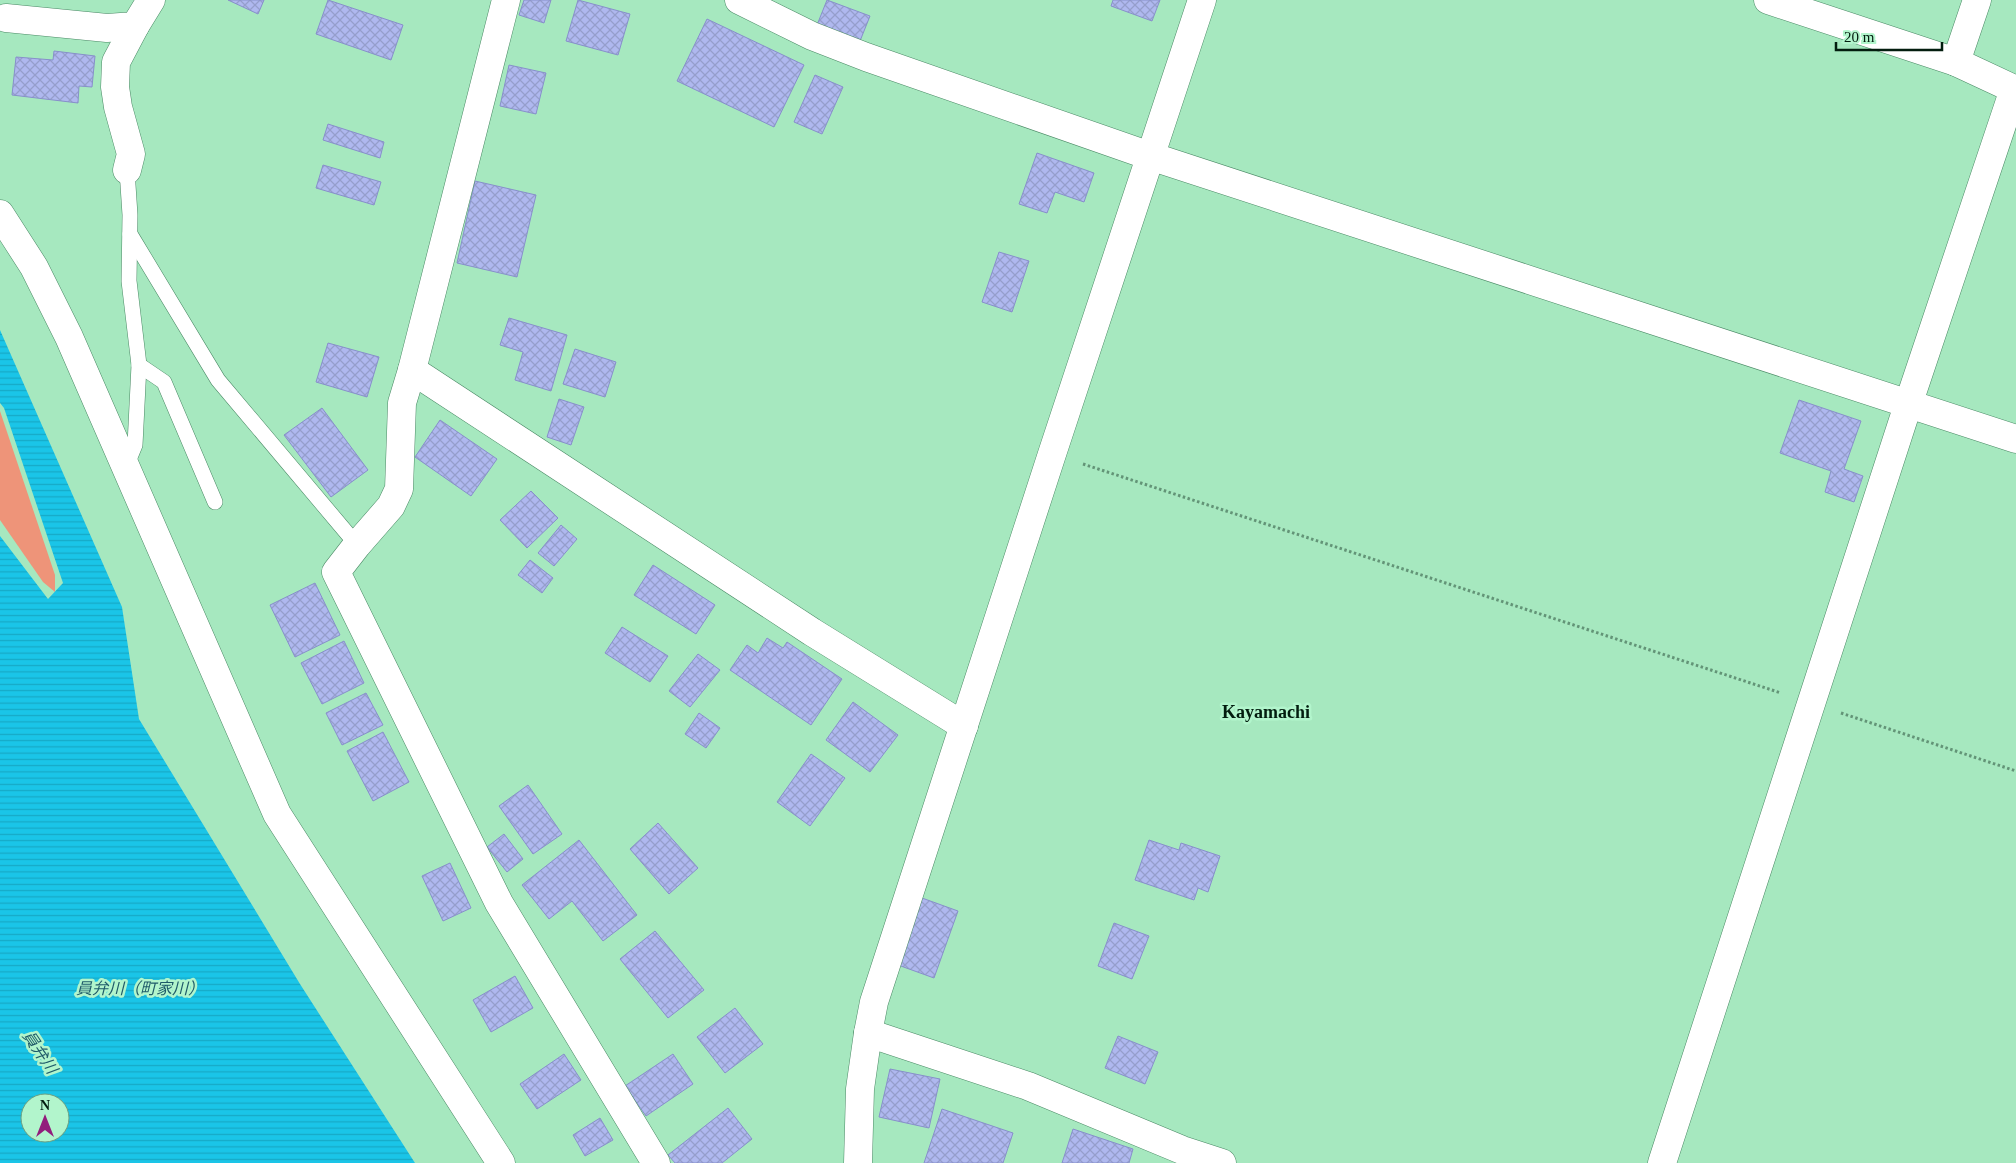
<svg xmlns="http://www.w3.org/2000/svg" width="2016" height="1163" font-family="'Times New Roman','Noto Sans JP',serif">
<defs>
<pattern id="water-rules" width="6" height="5" patternUnits="userSpaceOnUse" patternTransform="scale(1.25)"><rect width="6" height="5" fill="#1ac5e8"/><path d="M0 2.5h6" fill="none" stroke="#16a9c6"/></pattern>
<pattern id="building-cross-hatch" width="8" height="8" patternUnits="userSpaceOnUse" patternTransform="scale(1.25)"><rect width="8" height="8" fill="#afb8ef"/><path d="M0 0l8 8M0 8l8-8" fill="none" stroke="#959ecc"/></pattern>
</defs>
<rect width="100%" height="100%" fill="#a6e8bf"/>
<!-- grass -->
<path fill="#ee9479" d="M 0,411 L 55,575 L 55,592 L 43,582 L 0,520 Z"/>
<!-- water -->
<path fill="url(#water-rules)" fill-rule="evenodd" d="M 0,330 L 122,607 L 139,719 L 300,984 L 415,1163 L 0,1163 L 0,536 L 48,599 L 63,583 L 4,408 L 0,403 ZM 30,1103 L 60,1103 L 60,1133 L 30,1133 Z"/>
<!-- building -->
<g fill="url(#building-cross-hatch)" stroke="#8790ca">
<path d="M 228,0 L 264,0 L 258,14 Z"/>
<path d="M 328,0 L 403,25 L 391,60 L 316,34 Z"/>
<path d="M 524,0 L 551,0 L 544,23 L 519,15 Z"/>
<path d="M 578,0 L 630,14 L 618,55 L 566,41 Z"/>
<path d="M 827,0 L 870,16 L 860,41 L 817,25 Z"/>
<path d="M 1113,0 L 1160,0 L 1152,21 L 1111,6 Z"/>
<path d="M 707,19 L 804,65 L 774,127 L 677,81 Z"/>
<path d="M 54,51 L 95,56 L 92,87 L 79,86 L 78,103 L 12,95 L 16,57 L 53,60 Z"/>
<path d="M 509,65 L 546,73 L 536,114 L 500,106 Z"/>
<path d="M 815,75 L 843,87 L 822,134 L 794,122 Z"/>
<path d="M 328,124 L 384,142 L 380,158 L 323,140 Z"/>
<path d="M 1037,153 L 1094,173 L 1084,202 L 1055,192 L 1047,213 L 1019,204 Z"/>
<path d="M 323,165 L 381,182 L 374,205 L 316,188 Z"/>
<path d="M 475,181 L 536,195 L 517,277 L 457,263 Z"/>
<path d="M 999,252 L 1029,261 L 1012,312 L 982,302 Z"/>
<path d="M 509,318 L 567,335 L 551,391 L 515,380 L 523,352 L 500,345 Z"/>
<path d="M 328,343 L 379,357 L 367,397 L 316,382 Z"/>
<path d="M 575,349 L 616,362 L 605,397 L 563,384 Z"/>
<path d="M 559,399 L 584,407 L 571,445 L 547,437 Z"/>
<path d="M 1799,400 L 1861,421 L 1844,469 L 1863,476 L 1854,502 L 1825,492 L 1831,471 L 1780,453 Z"/>
<path d="M 322,408 L 368,470 L 331,497 L 284,435 Z"/>
<path d="M 440,420 L 497,459 L 471,496 L 415,457 Z"/>
<path d="M 531,491 L 558,518 L 527,548 L 500,520 Z"/>
<path d="M 561,525 L 577,539 L 554,566 L 538,553 Z"/>
<path d="M 530,560 L 553,578 L 542,593 L 518,575 Z"/>
<path d="M 653,565 L 715,605 L 696,634 L 634,595 Z"/>
<path d="M 315,583 L 340,635 L 295,657 L 270,605 Z"/>
<path d="M 622,627 L 668,656 L 650,682 L 605,653 Z"/>
<path d="M 767,638 L 783,648 L 787,642 L 842,679 L 811,725 L 730,670 L 747,645 L 758,653 Z"/>
<path d="M 344,641 L 364,683 L 322,704 L 301,663 Z"/>
<path d="M 698,654 L 720,670 L 690,707 L 669,691 Z"/>
<path d="M 366,693 L 383,725 L 342,745 L 326,713 Z"/>
<path d="M 853,702 L 898,735 L 870,772 L 826,740 Z"/>
<path d="M 699,713 L 720,728 L 706,748 L 685,734 Z"/>
<path d="M 383,732 L 409,782 L 373,801 L 347,751 Z"/>
<path d="M 811,754 L 845,778 L 810,826 L 777,802 Z"/>
<path d="M 528,785 L 562,834 L 533,854 L 499,806 Z"/>
<path d="M 658,823 L 698,868 L 669,894 L 630,849 Z"/>
<path d="M 504,834 L 523,859 L 507,872 L 487,847 Z"/>
<path d="M 579,840 L 637,915 L 603,941 L 572,901 L 549,919 L 522,885 Z"/>
<path d="M 1149,840 L 1179,850 L 1181,843 L 1220,856 L 1208,892 L 1198,888 L 1194,900 L 1135,880 Z"/>
<path d="M 450,863 L 471,908 L 443,921 L 422,876 Z"/>
<path d="M 922,898 L 958,911 L 934,978 L 898,965 Z"/>
<path d="M 1114,923 L 1149,936 L 1132,979 L 1098,966 Z"/>
<path d="M 655,931 L 704,990 L 668,1018 L 620,959 Z"/>
<path d="M 515,976 L 533,1008 L 491,1032 L 473,1000 Z"/>
<path d="M 735,1008 L 763,1044 L 725,1073 L 697,1037 Z"/>
<path d="M 1118,1036 L 1158,1052 L 1145,1084 L 1105,1068 Z"/>
<path d="M 564,1054 L 581,1080 L 537,1109 L 520,1084 Z"/>
<path d="M 673,1054 L 693,1084 L 646,1116 L 625,1086 Z"/>
<path d="M 890,1069 L 940,1079 L 929,1128 L 879,1117 Z"/>
<path d="M 728,1108 L 752,1139 L 722,1163 L 675,1163 L 668,1155 Z"/>
<path d="M 942,1109 L 1013,1133 L 1003,1163 L 924,1163 Z"/>
<path d="M 600,1118 L 613,1140 L 585,1156 L 573,1135 Z"/>
<path d="M 1073,1129 L 1133,1149 L 1129,1163 L 1062,1163 Z"/>
</g>
<g fill="none" stroke-linecap="round" stroke-linejoin="round">
<defs>
<g id="lane">
<path d="M 130,234 L 218,380 L 357,545"/>
<path d="M 139,365 L 164,382 L 215,502"/>
<path d="M 126,467 L 135,445 L 139,365 L 129,281 L 130,215 L 127,170"/>
</g>
<g id="street">
<path d="M 506,0 L 412,370 L 402,403 L 399,489 L 391,506 L 357,545 L 336,572 L 499,903 L 656,1163"/>
<path d="M 739,0 L 812,36 L 866,57 L 1150,156 L 2016,439"/>
<path d="M 1202,0 L 1052,454 L 874,1002 L 868,1033 L 1028,1086 L 1182,1150 L 1222,1163"/>
<path d="M 6,18 L 107,28 L 135,26 L 151,0"/>
<path d="M 1956,62 L 1977,0"/>
<path d="M 127,170 L 131,154 L 118,107 L 115,87 L 116,62 L 135,26"/>
<path d="M 0,214 L 34,267 L 69,337 L 277,814 L 501,1163"/>
<path d="M 412,370 L 812,632 L 964,726"/>
<path d="M 858,1163 L 860,1089 L 868,1033"/>
<path d="M 1662,1163 L 1908,405 L 2014,89 L 1956,62 L 1768,0"/>
</g>
</defs>
<!-- lane casing -->
<use href="#lane" stroke="#4a8965" stroke-width="16"/>
<!-- street casing -->
<use href="#street" stroke="#4a8965" stroke-width="29"/>
<!-- path -->
<g stroke="#639477" stroke-width="3" stroke-dasharray="2.5 2.5" stroke-linecap="butt">
<path d="M 1083,464 L 1781,693"/>
<path d="M 1841,713 L 2016,771"/>
</g>
<!-- lane -->
<use href="#lane" stroke="#fff" stroke-width="15"/>
<!-- street -->
<use href="#street" stroke="#fff" stroke-width="28"/>
</g>
<g text-anchor="middle" dominant-baseline="central" stroke-width="5" stroke-linejoin="round" paint-order="stroke">
<!-- water labels -->
<g font-size="16" font-style="italic" fill="#1e5a69" stroke="#b2f5cc">
<text x="140" y="988">員弁川（町家川）</text>
<text transform="translate(40 1052) rotate(56)">員弁川</text>
</g>
<!-- quarter labels -->
<g font-size="18" font-weight="bold" fill="#031d0f" stroke="#b2f5cc">
<text x="1266" y="712">Kayamachi</text>
</g>
</g>
<!-- north arrow -->
<g transform="translate(45 1118)"><circle r="24" fill="#b2f5cc" stroke="#6c9f80"/>
<path d="M0-4L9 19L0 12L-9 19Z" fill="#921d7c"/>
<text y="-8" font-size="14" font-weight="bold" text-anchor="middle" fill="#031d0f">N</text>
</g>
<!-- scale -->
<path d="M1836 42v8h106v-8" fill="none" stroke="#031d0f" stroke-width="2.5"/>
<text x="1844" y="42" font-size="15" fill="#031d0f" stroke="#b2f5cc" stroke-width="4" paint-order="stroke">20 m</text>
</svg>
